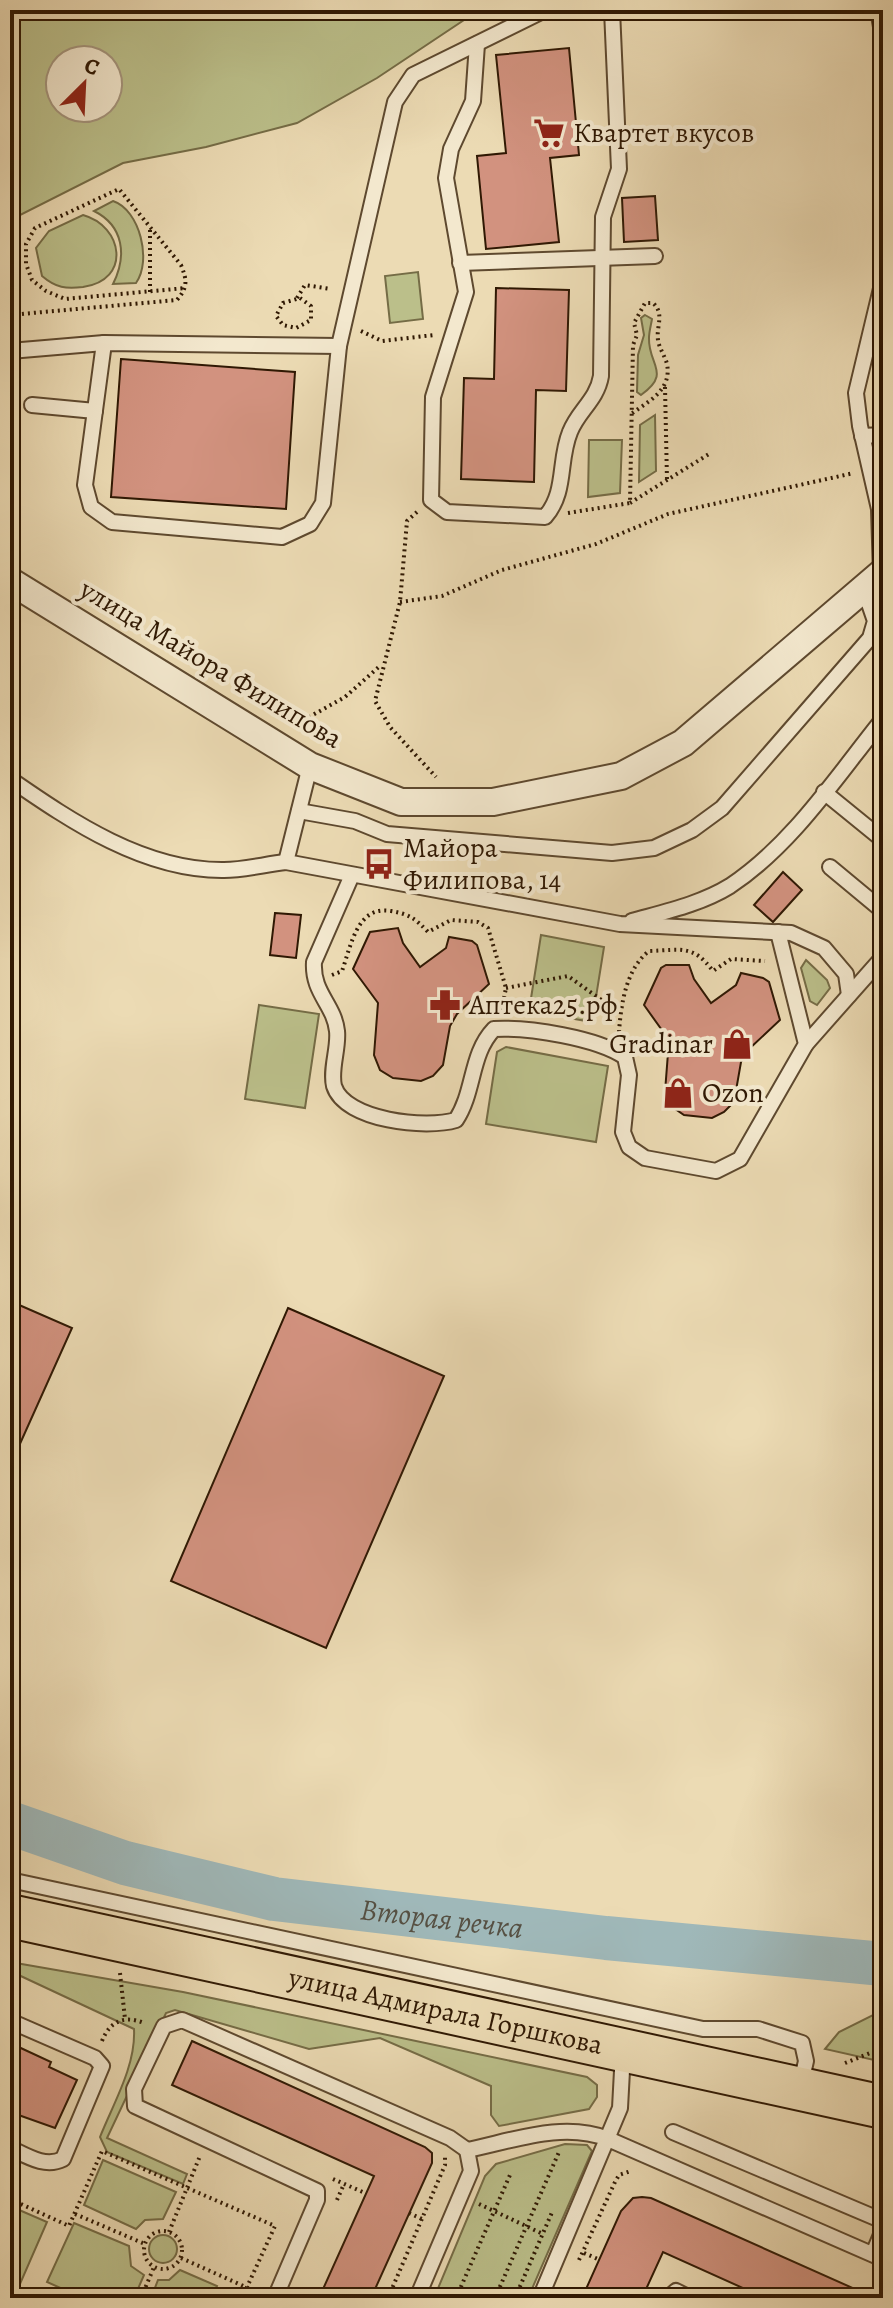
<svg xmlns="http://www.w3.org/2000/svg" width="893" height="2308" font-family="Alegreya,serif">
<rect width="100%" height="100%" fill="#ecdbb4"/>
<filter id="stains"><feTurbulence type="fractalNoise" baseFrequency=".0025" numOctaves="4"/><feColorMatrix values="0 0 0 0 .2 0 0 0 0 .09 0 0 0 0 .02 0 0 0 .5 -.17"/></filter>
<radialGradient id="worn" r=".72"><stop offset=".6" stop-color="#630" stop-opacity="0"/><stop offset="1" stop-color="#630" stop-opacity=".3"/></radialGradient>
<!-- green -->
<g fill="#bbbf8a" stroke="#756c46" stroke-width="2" fill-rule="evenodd">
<path d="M 10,10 L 479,10 L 377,78 L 297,123 L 206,147 L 123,163 L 18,216 L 10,229 ZM 60,60 L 108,60 L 108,108 L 60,108 Z"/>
<path d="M 113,201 C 140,210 152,261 136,283 L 113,284 C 127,256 124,226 94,211 Z"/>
<path d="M 83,215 C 123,226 132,280 83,287 C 66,289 56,288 42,276 L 36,248 L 49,231 Z"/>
<path d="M 418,272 L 423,319 L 390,323 L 385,276 Z"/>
<path d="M 645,315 L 652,319 C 651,325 649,332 649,338 C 648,365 672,373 641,395 L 637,392 L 638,355 L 644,335 L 641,318 Z"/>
<path d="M 655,415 L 656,471 L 639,482 L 640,425 Z"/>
<path d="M 589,440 L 622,440 L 620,493 L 588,497 Z"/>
<path d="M 541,935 L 604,947 L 592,1022 L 529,1011 Z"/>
<path d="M 806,960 L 827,980 L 830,988 L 817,1005 L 810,1001 L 801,968 Z"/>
<path d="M 259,1005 L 319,1014 L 305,1108 L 245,1099 Z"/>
<path d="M 506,1047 L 608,1066 L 596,1142 L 486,1124 L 497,1052 Z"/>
<path d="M 10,1962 L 183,1992 L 587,2077 L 597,2085 L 597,2097 L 589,2109 L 499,2126 L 491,2115 L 491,2086 L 380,2038 L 309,2049 L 175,2010 L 166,2013 L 107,2138 L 187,2174 L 183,2184 L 107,2152 L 100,2137 C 113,2104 136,2066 134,2029 L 10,1971 Z"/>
<path d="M 883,2010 L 883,2062 L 825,2049 L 839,2032 Z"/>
<path d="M 565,2144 L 587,2145 L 592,2151 L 528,2298 L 434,2298 L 485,2176 L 496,2164 Z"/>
<path d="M 103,2160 L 176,2192 L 163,2219 L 145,2220 L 136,2229 L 84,2205 Z"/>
<path d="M 10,2206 L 47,2222 L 20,2284 L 10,2280 Z"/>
<path d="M 74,2223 L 129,2246 L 131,2266 L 144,2275 L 134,2298 L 83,2298 L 47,2282 Z"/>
<circle cx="163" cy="2249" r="14"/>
<path d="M 180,2270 L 217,2286 L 212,2298 L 151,2298 L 158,2280 L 169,2280 Z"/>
</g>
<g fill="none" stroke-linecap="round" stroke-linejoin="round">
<!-- river -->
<path stroke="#9fb8b9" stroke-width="44" id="s1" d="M 10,1823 L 125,1863 L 274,1899 L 606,1938 L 883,1964"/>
</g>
<!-- building -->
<g fill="#d2927f" stroke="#2f1803" stroke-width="2">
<path d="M 569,48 L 579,155 L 550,158 L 559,242 L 486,249 L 477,156 L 506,153 L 496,55 Z"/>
<path d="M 655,196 L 658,240 L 624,242 L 622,198 Z"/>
<path d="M 496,288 L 569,290 L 566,391 L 536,390 L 534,482 L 461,479 L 464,378 L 494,379 Z"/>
<path d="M 121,359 L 295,372 L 286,509 L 111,497 Z"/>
<path d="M 783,872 L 802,890 L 773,922 L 754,905 Z"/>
<path d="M 275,913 L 301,915 L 296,958 L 270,955 Z"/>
<path d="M 398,928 L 403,943 L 420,967 L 446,948 L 449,937 L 472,941 L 477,945 L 489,984 L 457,1014 L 450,1026 L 443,1065 L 433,1076 L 421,1081 L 393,1078 L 380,1070 L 374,1055 L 378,1003 L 353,969 L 370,932 Z"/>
<path d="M 666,965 L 689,965 L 694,979 L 711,1003 L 736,985 L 741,973 L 763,978 L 769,982 L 780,1020 L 748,1050 L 741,1062 L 734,1102 L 724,1112 L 712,1118 L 684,1115 L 671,1106 L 665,1092 L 669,1040 L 644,1005 L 661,968 Z"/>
<path d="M 10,1301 L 72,1328 L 10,1466 Z"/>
<path d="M 288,1308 L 444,1376 L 326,1648 L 171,1581 Z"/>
<path d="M 192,2041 L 425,2147 L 432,2153 L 432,2163 L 371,2298 L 319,2298 L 374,2176 L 172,2085 Z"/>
<path d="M 10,2043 L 51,2062 L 49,2067 L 77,2080 L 55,2128 L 10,2112 Z"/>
<path d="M 642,2197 L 651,2198 L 875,2298 L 765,2298 L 663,2252 L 642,2298 L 582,2298 L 621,2211 L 633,2198 Z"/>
</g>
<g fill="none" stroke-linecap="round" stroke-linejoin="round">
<defs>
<g id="lane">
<path d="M 878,10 L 883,38"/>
<path d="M 477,44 L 473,101 L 451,149 L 446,178 L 466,292 L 433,397 L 431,500 L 447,512 L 545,517 C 567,492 558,461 570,432 C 578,411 597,400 601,376 L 603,217 L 619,169 L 612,10"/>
<path d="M 460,263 L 655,256"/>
<path d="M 104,343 L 85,485 L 91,507 L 112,522 L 282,537 L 310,524 L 323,503 L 339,346"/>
<path d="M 10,351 L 104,343 L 339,346 L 395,102 L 413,75 L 545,10"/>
<path d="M 32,405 L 95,411"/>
<path d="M 862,436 L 883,435"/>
<path d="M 881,574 L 879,509 L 860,426 L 856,393 L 883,280"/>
<path d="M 310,766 L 286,862 L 620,924 L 791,933 L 824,948 L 846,974 L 849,995"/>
<path d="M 10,779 C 72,822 145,871 224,870 C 245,870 266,864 286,862"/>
<path d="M 824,792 L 883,840"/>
<path d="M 299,811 L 355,821 L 387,834 L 612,853 L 654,848 L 692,830 L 722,808 L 870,638 L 875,621 L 864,589"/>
<path d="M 830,867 L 883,911"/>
<path d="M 352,875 L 314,962 C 312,993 334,1004 337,1031 C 339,1048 330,1069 334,1086 C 345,1121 427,1129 456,1120 C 475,1091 470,1054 494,1029 C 529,1027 597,1038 625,1057 L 629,1075 L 623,1132 L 629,1147 L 645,1158 L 716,1171 L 740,1159 L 806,1044 L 778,932"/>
<path d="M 632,921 C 664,912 701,904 730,886 C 792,845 837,776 883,719"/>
<path d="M 806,1044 L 883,957"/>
<path d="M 10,1880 L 703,2029 L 758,2029 L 802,2043 L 806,2061 L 800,2087"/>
<path d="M 10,2021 L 95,2058 L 102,2066 L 63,2159 C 45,2168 27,2156 10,2148"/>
<path d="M 673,2132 L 883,2221"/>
<path d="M 873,2254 L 883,2230"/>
<path d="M 275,2298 L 317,2200 L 317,2191 L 135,2106 L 134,2089 L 164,2026 L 182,2020 L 450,2138 L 467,2150"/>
<path d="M 417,2298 L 471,2171 L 467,2150 C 512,2141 563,2121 608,2139 L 883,2259"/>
<path d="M 540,2298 L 620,2108 L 623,2052"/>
<path d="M 668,2298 L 676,2291 L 690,2298"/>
</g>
<path id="street" d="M 10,581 L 310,766 L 401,802 L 493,802 L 621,776 L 683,743 L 883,572"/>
<g id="primary">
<path id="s2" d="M 10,1916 L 883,2107"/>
</g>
</defs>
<!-- lane casing -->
<use href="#lane" stroke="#5e492f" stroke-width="18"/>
<!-- street casing -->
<use href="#street" stroke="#5e492f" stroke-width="30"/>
<!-- primary casing -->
<use href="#primary" stroke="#2f1803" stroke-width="46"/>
<!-- path -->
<g stroke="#2f1803" stroke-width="4" stroke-dasharray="2 4" stroke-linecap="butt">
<path d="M 150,292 L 150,230"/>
<path d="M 297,298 L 305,285 L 331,289"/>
<path d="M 300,298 L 311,306 L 311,320 L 296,328 L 283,325 L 276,316 L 283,303 Z"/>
<path d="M 10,315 L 177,300 C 188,287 187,280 181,265 L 119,189 L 35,228 L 26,244 L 26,264 L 32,280 L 46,291 L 65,299 L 186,288"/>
<path d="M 361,331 L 382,341 L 434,335"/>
<path d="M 665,387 L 667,480"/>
<path d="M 630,503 L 709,454"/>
<path d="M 417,512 L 407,521 L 400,602 L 375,701 L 390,727 L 436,777"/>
<path d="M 568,513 L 630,503 L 633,345 L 637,335 L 634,323 L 645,303 L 653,303 C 665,314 656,326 658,340 C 659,348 665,356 667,364 C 672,390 649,401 631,414"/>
<path d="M 400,602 L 442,596 L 502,570 L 596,544 L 668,514 L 854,473"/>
<path d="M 293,726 L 345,697 L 381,665"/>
<path d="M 332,975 L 342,971 C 351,946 357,905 391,911 C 409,914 416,919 428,932 L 451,920 L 478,922 L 488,928 L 506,988 L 501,1012"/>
<path d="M 506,988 L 568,976 L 607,1004 L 620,1008"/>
<path d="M 619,1032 C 621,1004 626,969 649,951 C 681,950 693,944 713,971 L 731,959 L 765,961"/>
<path d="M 120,1973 L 125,2019"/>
<path d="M 102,2041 C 110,2021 124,2015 144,2023"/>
<path d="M 845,2063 L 883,2048"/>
<path d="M 333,2179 L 365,2193"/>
<path d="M 10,2199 L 69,2226 L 102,2151 L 275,2226 L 242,2298"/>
<path d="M 337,2200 L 344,2184"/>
<path d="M 479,2204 L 543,2234"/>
<path d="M 409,2213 L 422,2219"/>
<path d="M 75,2214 L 145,2244"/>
<circle cx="163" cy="2250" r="19"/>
<path d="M 169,2232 L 200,2156"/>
<path d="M 584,2253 L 600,2260"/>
<path d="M 181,2258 L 257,2292"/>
<path d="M 579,2260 L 615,2182 L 619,2175 L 631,2171"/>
<path d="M 48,2297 L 50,2298"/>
<path d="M 141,2298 L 154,2267"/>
<path d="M 388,2298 L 445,2165 L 445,2156"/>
<path d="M 456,2298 L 510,2175"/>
<path d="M 495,2298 L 559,2152"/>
<path d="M 515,2298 L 553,2210"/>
</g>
<!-- lane -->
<use href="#lane" stroke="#f3e8ce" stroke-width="14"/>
<!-- street -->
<use href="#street" stroke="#f3e8ce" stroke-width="26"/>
<!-- primary -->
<use href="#primary" stroke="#ecdbb4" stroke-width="42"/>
</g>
<!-- icons -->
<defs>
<symbol id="supermarket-bare" viewBox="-9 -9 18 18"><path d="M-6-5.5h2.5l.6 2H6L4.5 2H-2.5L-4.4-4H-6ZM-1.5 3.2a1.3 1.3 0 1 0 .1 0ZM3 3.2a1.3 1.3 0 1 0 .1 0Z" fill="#8f2418" stroke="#f3e8ce" stroke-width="2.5" paint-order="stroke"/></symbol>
<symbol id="bus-bare" viewBox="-9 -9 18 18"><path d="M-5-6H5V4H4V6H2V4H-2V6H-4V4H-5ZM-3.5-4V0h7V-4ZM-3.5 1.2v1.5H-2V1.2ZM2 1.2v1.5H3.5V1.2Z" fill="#8f2418" stroke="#f3e8ce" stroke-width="2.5" paint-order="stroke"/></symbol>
<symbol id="pharmacy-bare" viewBox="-9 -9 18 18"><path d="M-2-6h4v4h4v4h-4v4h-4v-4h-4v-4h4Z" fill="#8f2418" stroke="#f3e8ce" stroke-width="2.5" paint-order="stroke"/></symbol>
<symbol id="shop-bare" viewBox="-9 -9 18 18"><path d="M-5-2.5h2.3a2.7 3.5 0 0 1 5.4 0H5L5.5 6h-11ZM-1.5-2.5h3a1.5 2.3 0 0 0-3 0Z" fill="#8f2418" stroke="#f3e8ce" stroke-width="2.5" paint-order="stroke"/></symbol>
</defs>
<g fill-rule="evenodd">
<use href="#supermarket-bare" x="527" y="111" width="44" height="44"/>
<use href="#bus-bare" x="357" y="842" width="44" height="44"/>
<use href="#pharmacy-bare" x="423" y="983" width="44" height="44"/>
<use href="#shop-bare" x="715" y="1022" width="44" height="44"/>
<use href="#shop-bare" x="656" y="1071" width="44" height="44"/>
</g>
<g text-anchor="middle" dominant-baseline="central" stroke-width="8" stroke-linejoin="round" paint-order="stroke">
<!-- poi labels -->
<g font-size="28" fill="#2f1803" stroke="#f3e8ce" text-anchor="start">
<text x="573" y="133">Квартет вкусов</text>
<text x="403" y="848">Майора<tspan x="403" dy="32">Филипова, 14</tspan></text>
<text x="469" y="1005">Аптека25.рф</text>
<text x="713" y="1044" text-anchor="end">Gradinar</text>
<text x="702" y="1093">Ozon</text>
</g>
<!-- street labels -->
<g font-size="28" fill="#2f1803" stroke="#f3e8ce">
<text transform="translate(211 664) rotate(31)">улица Майора Филипова</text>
<text stroke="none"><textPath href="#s2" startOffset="446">улица Адмирала Горшкова</textPath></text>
</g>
<!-- water labels -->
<g font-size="30" font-style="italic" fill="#565043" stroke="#f3e8ce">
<text stroke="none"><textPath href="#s1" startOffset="444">Вторая речка</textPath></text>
</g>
</g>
<!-- margin -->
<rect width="893" height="2308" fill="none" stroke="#ecdbb4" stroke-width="40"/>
<rect x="12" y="12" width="869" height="2284" fill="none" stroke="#2f1803" stroke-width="4"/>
<rect x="20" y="20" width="853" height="2268" fill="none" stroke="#2f1803" stroke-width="2"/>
<!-- north arrow -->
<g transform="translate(84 84) rotate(24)"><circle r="38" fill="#f3e8ce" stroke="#a5957d" stroke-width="2"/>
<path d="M0-6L14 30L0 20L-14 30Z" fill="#8f2418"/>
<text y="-12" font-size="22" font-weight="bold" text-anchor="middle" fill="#2f1803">С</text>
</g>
<rect width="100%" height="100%" filter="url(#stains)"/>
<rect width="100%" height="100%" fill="url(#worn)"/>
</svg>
